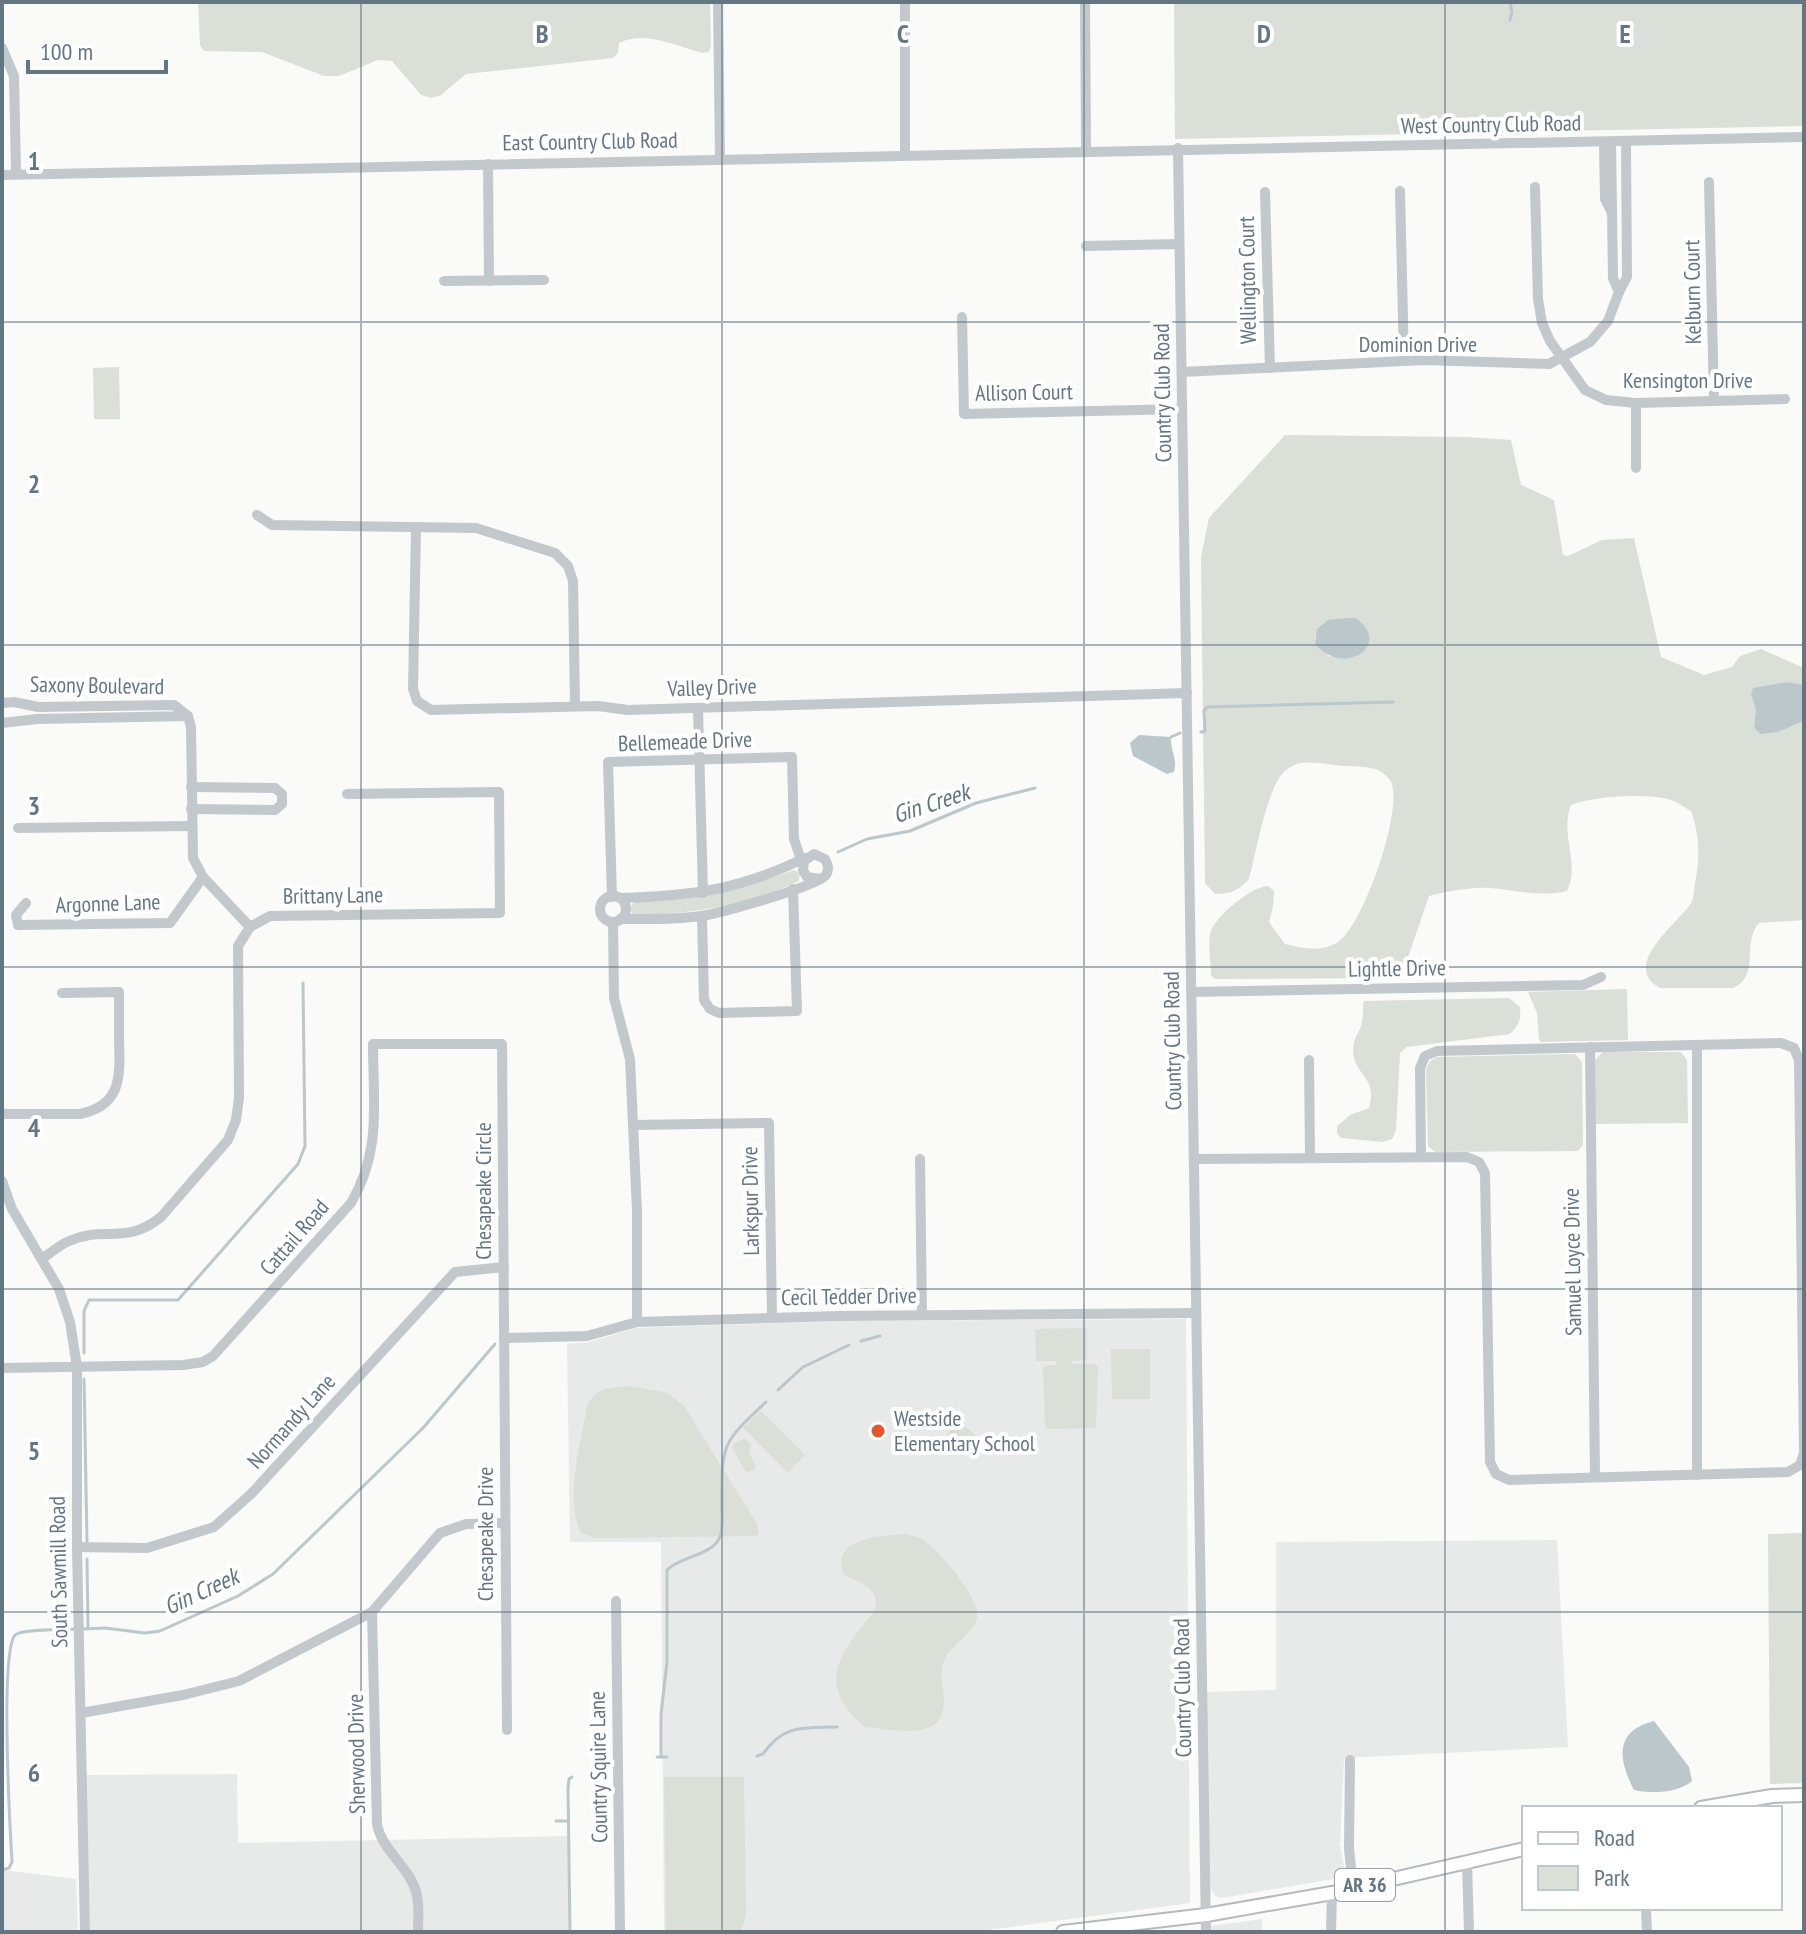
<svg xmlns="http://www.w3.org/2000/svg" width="1806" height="1934" font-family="'PT Sans Narrow',sans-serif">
<rect width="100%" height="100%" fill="#fafaf8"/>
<!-- built -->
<g fill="#e8e9e9">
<path d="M 1186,1319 L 1190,1903 L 973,1932 L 664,1932 L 661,1542 L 570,1542 L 567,1344 L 589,1342 L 636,1328 L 659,1327 L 847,1321 Z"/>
<path d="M 1557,1540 L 1568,1747 L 1344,1758 L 1340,1845 L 1346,1877 L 1222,1898 L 1215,1896 L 1210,1887 L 1206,1692 L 1276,1690 L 1276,1542 Z"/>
<path d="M 237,1774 L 238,1843 L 568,1836 L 569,1932 L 90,1932 L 86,1775 Z"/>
<path d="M 2,1870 L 76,1879 L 78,1932 L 2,1932 Z"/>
<path d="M 1262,1919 L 1262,1932 L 1211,1932 L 1211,1926 Z"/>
</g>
<!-- green -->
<g fill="#dadfd7" fill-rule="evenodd">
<path d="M 198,2 L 710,2 L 711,46 L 709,52 L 702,53 C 677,46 644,30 619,43 L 618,53 L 613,58 L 466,74 L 441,95 L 431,98 L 421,95 L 392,61 L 378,60 L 339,76 L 324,76 L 262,52 L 204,51 L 200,45 Z"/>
<path d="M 1174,2 L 1804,2 L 1804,126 L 1175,139 Z"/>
<path d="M 119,367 L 120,419 L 94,419 L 93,368 Z"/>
<path d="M 1285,435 L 1466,437 L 1511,440 L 1521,485 L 1554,500 L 1563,555 L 1568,556 L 1602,540 L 1634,538 L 1661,657 L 1704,675 L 1732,667 L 1740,656 L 1761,649 L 1804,668 L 1804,685 L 1788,682 L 1751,694 L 1756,710 L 1754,727 L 1778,732 L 1804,721 L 1804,920 L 1759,923 C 1741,943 1761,976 1733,988 L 1660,988 C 1619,965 1679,923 1691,903 C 1694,898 1694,890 1695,884 C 1700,857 1700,837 1691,811 C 1684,807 1676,801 1668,799 C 1644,793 1593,796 1571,805 C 1559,835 1581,862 1567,891 C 1542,897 1517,891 1491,888 C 1469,887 1450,891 1429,896 L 1405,966 L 1392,978 L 1214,979 L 1211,975 C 1211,962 1208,947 1210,935 C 1212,918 1252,886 1268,886 L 1274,891 L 1273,906 L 1269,922 L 1285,944 C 1303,948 1320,953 1338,942 C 1363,927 1406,804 1390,780 C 1380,765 1361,767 1345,766 C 1331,765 1316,761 1302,763 C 1296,763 1286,769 1282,774 C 1266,793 1256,853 1249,879 C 1239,890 1231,894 1215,894 L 1205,883 L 1201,557 L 1209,518 ZM 1348,618 L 1361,622 L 1369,636 L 1330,657 L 1316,644 L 1315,637 Z"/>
<path d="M 794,870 L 800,873 L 799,881 C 747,906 691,914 634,915 L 629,909 L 634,902 C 695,901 737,891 794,870 Z"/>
<path d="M 1627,989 L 1628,1040 L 1541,1042 L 1539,1039 L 1537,1013 L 1528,992 Z"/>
<path d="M 1509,998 L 1520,1007 C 1521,1020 1519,1025 1510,1034 L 1407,1047 L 1400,1053 L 1396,1130 L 1392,1139 L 1383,1142 L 1341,1138 L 1337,1133 L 1337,1126 L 1350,1115 L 1369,1108 C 1378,1075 1354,1077 1353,1050 C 1353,1040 1358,1034 1361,1026 C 1364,1018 1362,1009 1364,1001 Z"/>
<path d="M 1603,1052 L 1681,1052 L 1687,1060 L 1688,1123 L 1595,1124 L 1593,1062 Z"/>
<path d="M 1575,1054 L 1582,1062 L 1583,1145 L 1578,1151 L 1435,1152 L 1428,1146 L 1426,1069 L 1430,1061 L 1437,1057 Z"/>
<path d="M 1087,1328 L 1087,1360 L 1072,1361 L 1071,1364 L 1095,1364 L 1098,1367 L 1096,1428 L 1047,1429 L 1045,1426 L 1043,1369 L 1046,1365 L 1056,1365 L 1056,1361 L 1036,1361 L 1035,1329 Z"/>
<path d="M 1111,1349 L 1150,1349 L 1150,1399 L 1112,1399 Z"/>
<path d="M 629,1386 L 668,1393 L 684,1406 L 757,1524 L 759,1534 L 755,1536 L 595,1538 L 581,1533 C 564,1497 581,1445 587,1406 C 596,1387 610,1388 629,1386 Z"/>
<path d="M 761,1411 L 805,1455 L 788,1473 L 743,1428 Z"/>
<path d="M 963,1425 L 990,1447 L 998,1445 L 1004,1450 L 953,1450 L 948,1444 L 947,1435 L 953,1426 Z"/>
<path d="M 744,1438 L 751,1444 L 749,1454 L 756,1465 L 754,1470 L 746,1472 L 732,1448 L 734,1444 Z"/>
<path d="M 1804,1533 L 1804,1783 L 1770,1784 L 1768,1534 Z"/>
<path d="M 905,1534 C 913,1536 921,1537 927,1543 C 942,1555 981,1599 977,1618 C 972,1637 947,1644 942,1668 C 939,1686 951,1706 937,1722 C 922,1738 884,1728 865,1727 C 813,1682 841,1653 875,1610 C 881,1588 861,1583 844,1575 C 829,1538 880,1536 905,1534 Z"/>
<path d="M 664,1777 L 744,1777 L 746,1915 L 741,1932 L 666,1932 Z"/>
</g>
<!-- water -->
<g fill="#bbc7cb">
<path d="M 1348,618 L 1356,618 C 1393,645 1344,678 1315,644 L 1317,629 L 1328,620 Z"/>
<path d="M 1788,682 L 1804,685 L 1804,721 L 1778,732 L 1760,734 L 1754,727 L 1756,710 L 1751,694 L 1753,688 Z"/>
<path d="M 1139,735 L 1171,737 C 1170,750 1178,760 1174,772 L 1167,774 L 1133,756 L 1130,743 Z"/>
<path d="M 1654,1721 L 1689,1767 L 1692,1781 C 1679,1793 1651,1794 1634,1790 C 1618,1759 1614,1731 1654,1721 Z"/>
</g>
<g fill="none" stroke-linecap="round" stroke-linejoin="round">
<!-- stream -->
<g stroke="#bbc7cb" stroke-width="3">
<path d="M 1510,2 L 1512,12 L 1510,20"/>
<path d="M 1201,732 L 1205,731 L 1204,711 L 1207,707 L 1393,702"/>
<path d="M 1171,737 L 1180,733"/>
<path d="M 838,852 L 867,839 L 910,831 L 976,803 L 1035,788"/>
<path d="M 861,1341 L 880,1336"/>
<path d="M 84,1353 L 84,1311 L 89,1300 L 178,1300 L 298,1164 L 305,1146 L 303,983"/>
<path d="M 84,1379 L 87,1542"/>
<path d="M 778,1390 L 803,1367 L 849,1345"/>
<path d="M 87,1559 L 88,1627"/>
<path d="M 83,1629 L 105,1628 L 145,1633 L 160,1631 L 238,1596 L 273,1574 L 423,1428 L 495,1344"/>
<path d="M 757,1756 L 763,1754 C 784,1724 803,1728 837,1727"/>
<path d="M 657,1757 L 667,1757"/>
<path d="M 661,1757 L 661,1714 L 667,1662 L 667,1570 C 680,1556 712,1556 720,1537 C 723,1528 722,1516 722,1506 C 722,1444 720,1445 766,1402"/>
<path d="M 556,1821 L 569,1821"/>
<path d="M 2,1870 L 9,1868 L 12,1862 C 10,1828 0,1653 15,1635 C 21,1629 64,1630 75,1629"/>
<path d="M 570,1932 L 568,1788 L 569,1779 L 572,1777"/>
</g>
<defs>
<g id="major">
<path d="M 1701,1808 L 1772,1796 L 1804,1795"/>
<path d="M 1063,1932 L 1206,1915 L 1332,1893 L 1524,1849"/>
</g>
</defs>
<!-- major casing -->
<use href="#major" stroke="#b5babe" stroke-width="16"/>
<!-- minor -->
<g stroke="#c3c8cc" stroke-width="10">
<path d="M 718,2 L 720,159"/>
<path d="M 1085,2 L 1086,150"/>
<path d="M 2,48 L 14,76 L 16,174"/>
<path d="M 1611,142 L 1613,278 L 1619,292 L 1627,277 L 1626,142"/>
<path d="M 1604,143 L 1605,199 L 1611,211"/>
<path d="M 1178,148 L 1206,1932"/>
<path d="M 905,155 L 905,4"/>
<path d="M 488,164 L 489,281"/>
<path d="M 2,175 L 1804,137"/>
<path d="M 1709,182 L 1714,401"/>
<path d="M 1535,187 L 1538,299 L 1542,323 L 1550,341 L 1585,390 L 1606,400 L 1636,403 L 1785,399"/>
<path d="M 1400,191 L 1404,361"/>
<path d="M 1265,192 L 1270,368"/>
<path d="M 1086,246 L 1179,244"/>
<path d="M 444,281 L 544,280"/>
<path d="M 962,317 L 964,414 L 1182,409"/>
<path d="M 1182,372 L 1424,360 L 1549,364 L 1590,342 L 1608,321 L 1619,292"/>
<path d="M 1636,403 L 1636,468"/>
<path d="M 257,515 L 272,525 L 476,528 L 555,553 L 568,566 L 573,581 L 575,706"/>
<path d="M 416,527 L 413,689 L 417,701 L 431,710 L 598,706 L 628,710 L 1187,693"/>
<path d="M 2,703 L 14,702 L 38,707 L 174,705 L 188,716 L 37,719 L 2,723"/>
<path d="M 698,708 L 703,893"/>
<path d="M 188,716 L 191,727 L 193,858 L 203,877 L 250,927"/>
<path d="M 191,787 L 275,788 L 282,794 L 282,804 L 275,810 L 191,809"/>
<path d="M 18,828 L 191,826"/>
<circle cx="613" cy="909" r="13"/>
<path d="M 612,897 L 608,762 L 792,757 L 794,839 L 801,860"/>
<path d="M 620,898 C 692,896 739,890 805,858"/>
<path d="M 26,903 L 16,915 L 18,925 L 170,923 L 203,877"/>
<path d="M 702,916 L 704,1000 L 710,1009 L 719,1013 L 797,1011 L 793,889"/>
<path d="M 620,919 C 647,919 675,920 701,916 C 721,913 814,887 825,876 C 830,870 828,865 825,859 L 814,854 L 804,861 L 803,870 L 807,877 L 820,879"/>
<path d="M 613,922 L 614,998 L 630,1059 L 637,1211 L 637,1322"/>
<path d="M 1191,992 L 1583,985 L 1601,977"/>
<path d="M 1697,1045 L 1697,1475"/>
<path d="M 1590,1047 L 1595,1477"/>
<path d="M 1309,1060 L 1310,1158"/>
<path d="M 2,1114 L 80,1114 C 123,1105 120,1075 119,1038 C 119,1023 119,1008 119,992 L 62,993"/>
<path d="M 633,1125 L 769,1123 L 772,1318"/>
<path d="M 920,1159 L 922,1315"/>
<path d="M 1194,1159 L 1467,1157 L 1479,1162 L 1485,1173 L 1490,1462 L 1496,1474 L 1509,1480 L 1788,1472 L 1800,1465 L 1804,1453 L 1799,1060 L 1794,1048 L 1781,1043 L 1437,1051 L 1425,1056 L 1420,1068 L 1421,1157"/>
<path d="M 2,1181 L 12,1209 L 59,1289 L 70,1322 L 77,1367 L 77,1547 L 85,1932"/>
<path d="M 42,1259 C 50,1253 60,1245 69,1241 C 104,1225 125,1246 161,1217 L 228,1140 L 236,1120 L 239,1098 L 238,946 L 250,927 L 270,916 L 500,913 L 499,792 L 347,794"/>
<path d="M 504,1338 L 587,1336 L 637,1322 L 840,1316 L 1196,1313"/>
<path d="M 2,1368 L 183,1365 L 203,1362 L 213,1356 L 351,1203 C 382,1150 373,1103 373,1044 L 502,1044 L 507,1730"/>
<path d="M 77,1547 L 147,1548 L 214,1527 L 251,1494 L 455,1272 L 504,1267"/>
<path d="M 616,1601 L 620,1932"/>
<path d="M 372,1612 L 377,1824 C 382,1851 409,1866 416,1892 C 420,1905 418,1919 418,1932"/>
<path d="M 81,1713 L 183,1695 L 239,1681 L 372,1612 L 440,1533 L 466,1524 L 505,1523"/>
<path d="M 1350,1760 L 1349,1848 L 1353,1888"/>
<path d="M 1467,1863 L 1469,1932"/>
<path d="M 1646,1908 L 1647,1932"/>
<path d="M 1331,1932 L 1332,1893"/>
</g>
<!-- major -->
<use href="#major" stroke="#fff" stroke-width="12"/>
</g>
<!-- grid -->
<path fill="none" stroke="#657683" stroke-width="2" stroke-opacity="0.55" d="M 361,2 L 361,1932M 722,2 L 722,1932M 1084,2 L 1084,1932M 1445,2 L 1445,1932M 2,322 L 1804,322M 2,645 L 1804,645M 2,967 L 1804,967M 2,1289 L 1804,1289M 2,1612 L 1804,1612"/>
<!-- markers -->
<circle fill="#e4572e" stroke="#fff" stroke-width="3" cx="878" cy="1431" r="8"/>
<g text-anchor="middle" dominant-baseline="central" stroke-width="8" stroke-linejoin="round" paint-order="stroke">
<!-- shield labels -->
<rect fill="#fff" stroke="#939fa8" stroke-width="2" x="1335" y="1869" width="60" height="32" rx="6"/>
<g font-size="20" font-weight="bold" fill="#657683">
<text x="1365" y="1885">AR 36</text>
</g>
<!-- street labels -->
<g font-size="22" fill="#657683" stroke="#fff">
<text transform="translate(1491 124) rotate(-1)">West Country Club Road</text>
<text transform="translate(590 141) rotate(-1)">East Country Club Road</text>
<text transform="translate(1247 280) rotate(-91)">Wellington Court</text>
<text transform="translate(1692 292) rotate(-91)">Kelburn Court</text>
<text x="1418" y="344">Dominion Drive</text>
<text x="1688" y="380">Kensington Drive</text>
<text transform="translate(1024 392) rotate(-1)">Allison Court</text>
<text transform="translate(1162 393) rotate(-91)">Country Club Road</text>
<text transform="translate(97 685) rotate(1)">Saxony Boulevard</text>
<text transform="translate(712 687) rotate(-2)">Valley Drive</text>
<text transform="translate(685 741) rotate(-2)">Bellemeade Drive</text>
<text transform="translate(333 895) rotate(-1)">Brittany Lane</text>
<text transform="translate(108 903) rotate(-2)">Argonne Lane</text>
<text transform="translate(1397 968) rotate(-1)">Lightle Drive</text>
<text transform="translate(1172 1041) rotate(-91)">Country Club Road</text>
<text transform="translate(483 1191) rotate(-90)">Chesapeake Circle</text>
<text transform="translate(750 1201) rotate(-91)">Larkspur Drive</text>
<text transform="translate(294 1237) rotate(-49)">Cattail Road</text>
<text transform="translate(1572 1262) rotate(-91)">Samuel Loyce Drive</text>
<text transform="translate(849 1296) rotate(-1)">Cecil Tedder Drive</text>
<text transform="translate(291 1421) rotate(-48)">Normandy Lane</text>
<text transform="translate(485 1534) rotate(-90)">Chesapeake Drive</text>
<text transform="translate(58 1572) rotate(-91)">South Sawmill Road</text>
<text transform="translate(1182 1688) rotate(-91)">Country Club Road</text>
<text transform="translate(356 1754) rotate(-91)">Sherwood Drive</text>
<text transform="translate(598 1767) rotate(-91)">Country Squire Lane</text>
</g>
<!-- poi labels -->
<g font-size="22" fill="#657683" stroke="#fff" text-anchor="start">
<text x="894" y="1418">Westside<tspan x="894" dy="25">Elementary School</tspan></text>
</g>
<!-- water labels -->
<g font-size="24" font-style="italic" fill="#60757c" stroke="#fff">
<text transform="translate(931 803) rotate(-18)">Gin Creek</text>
<text transform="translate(201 1591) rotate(-25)">Gin Creek</text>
</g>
</g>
<g font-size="26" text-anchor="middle" font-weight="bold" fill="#657683" stroke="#fff" stroke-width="8" stroke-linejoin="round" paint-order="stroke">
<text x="542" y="43">B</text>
<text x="903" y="43">C</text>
<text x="1264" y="43">D</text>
<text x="1625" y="43">E</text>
<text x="34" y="170">1</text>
<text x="34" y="493">2</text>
<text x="34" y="815">3</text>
<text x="34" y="1137">4</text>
<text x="34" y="1460">5</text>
<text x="34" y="1782">6</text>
</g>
<!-- border -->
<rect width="1806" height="1934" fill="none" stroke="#657683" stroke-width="8"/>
<!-- legend -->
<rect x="1522" y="1806" width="260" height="104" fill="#ffffff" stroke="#c1c8cd" stroke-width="2"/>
<rect x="1538" y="1832" width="40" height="12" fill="#ffffff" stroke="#c1c8cd" stroke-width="2"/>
<text x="1594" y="1846" font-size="24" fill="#657683">Road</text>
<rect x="1538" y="1866" width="40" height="24" fill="#dadfd7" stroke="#c1c8cd" stroke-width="2"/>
<text x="1594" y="1886" font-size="24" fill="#657683">Park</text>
<!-- scale -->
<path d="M28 60v12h138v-12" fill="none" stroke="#657683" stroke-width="4"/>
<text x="40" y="60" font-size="24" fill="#657683" stroke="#ffffff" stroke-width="6" paint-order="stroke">100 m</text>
</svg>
